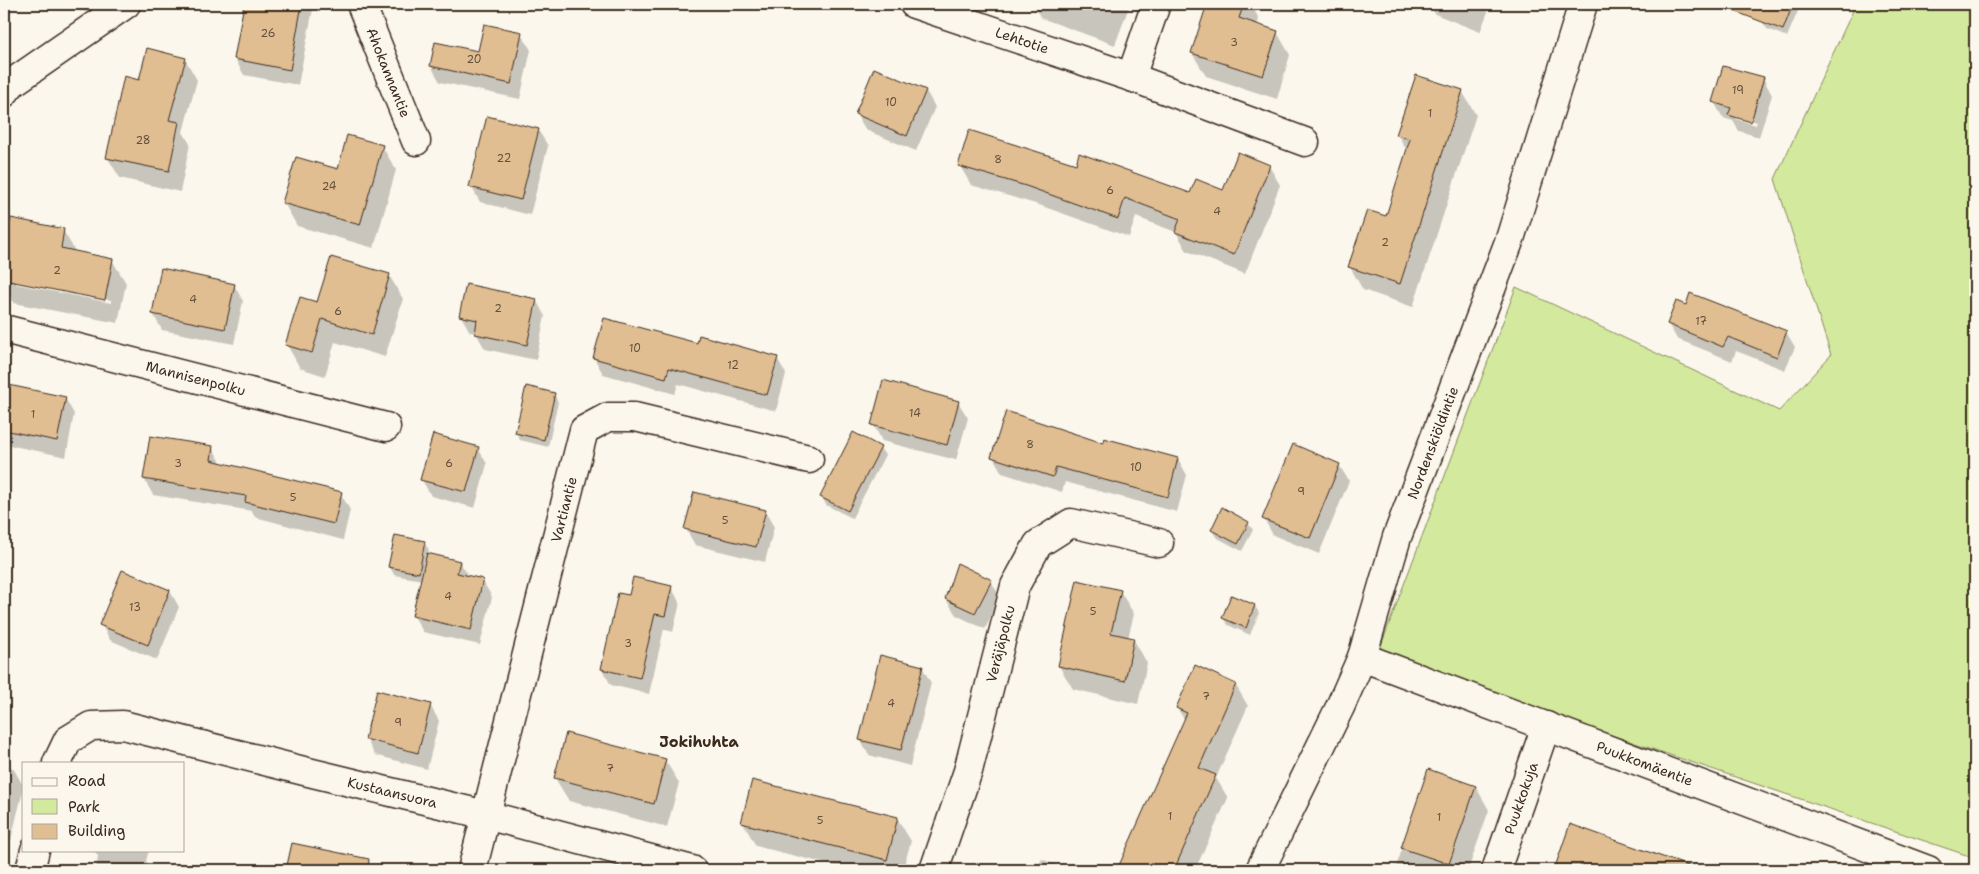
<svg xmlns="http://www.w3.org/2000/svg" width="1979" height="874" font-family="'Shantell Sans',sans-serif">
<rect width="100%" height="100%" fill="#fbf7ec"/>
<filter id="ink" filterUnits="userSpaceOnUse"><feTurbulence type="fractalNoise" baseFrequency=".02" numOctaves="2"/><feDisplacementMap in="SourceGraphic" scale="10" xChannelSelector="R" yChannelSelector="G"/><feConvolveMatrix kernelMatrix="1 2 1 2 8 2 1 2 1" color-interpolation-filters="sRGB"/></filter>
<g filter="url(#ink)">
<!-- green -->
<path fill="#d3e99e" stroke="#878a5e" d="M 1856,4 L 1975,4 L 1975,858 L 1377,656 L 1516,287 L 1779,411 L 1831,355 L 1775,179 Z"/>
<!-- shadow -->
<g fill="#0003" fill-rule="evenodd">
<path d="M 66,4 L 95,4 L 93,14 L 68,7 Z"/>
<path d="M 246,4 L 265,7 L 266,4 L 309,4 L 313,9 L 298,85 L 244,75 L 235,59 Z"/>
<path d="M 1033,4 L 1130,4 L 1115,45 L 1041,18 Z"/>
<path d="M 1208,4 L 1251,4 L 1259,19 L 1257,26 L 1277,32 L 1290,55 L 1277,99 L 1206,76 L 1192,53 Z"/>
<path d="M 1429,4 L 1491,4 L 1480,32 L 1435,14 Z"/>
<path d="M 1769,4 L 1794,4 L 1798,11 L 1787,37 L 1767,29 L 1762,21 Z"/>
<path d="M 521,34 L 531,50 L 520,99 L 440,82 L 431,66 L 479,53 Z"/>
<path d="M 185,59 L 197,80 L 183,132 L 190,144 L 180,192 L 120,178 L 107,157 L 140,81 Z"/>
<path d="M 1763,78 L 1772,95 L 1759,137 L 1739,131 L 1733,121 L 1723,118 L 1714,102 ZM 1736,116 L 1757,122 L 1756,125 L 1736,119 Z"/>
<path d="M 926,91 L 935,107 L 916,151 L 866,130 L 856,114 Z"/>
<path d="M 1462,91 L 1476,115 L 1413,307 L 1363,290 L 1350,267 L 1387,218 L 1407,151 L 1398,135 Z"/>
<path d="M 538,130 L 548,146 L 530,215 L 480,202 L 471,186 Z"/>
<path d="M 382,146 L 396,170 L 374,248 L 297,226 L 284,203 Z"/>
<path d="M 1076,165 L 1191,195 L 1224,191 L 1269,166 L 1280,185 L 1245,274 L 1187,251 L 1176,232 L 1136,217 L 1129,237 L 1039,205 L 971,185 L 960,166 Z"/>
<path d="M 12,220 L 63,230 L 76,253 L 112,260 L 126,283 L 118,323 L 14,303 L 4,286 L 4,260 ZM 16,281 L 111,300 L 111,303 L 16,284 Z"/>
<path d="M 389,275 L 403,299 L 385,357 L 335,342 L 325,376 L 300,368 L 287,345 L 318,303 Z"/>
<path d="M 234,285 L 243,301 L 234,344 L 162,330 L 153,314 Z"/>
<path d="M 536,300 L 545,316 L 536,360 L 485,349 L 476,333 L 470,332 L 461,316 Z"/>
<path d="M 1686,306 L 1786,332 L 1795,347 L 1785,370 L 1736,351 L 1732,361 L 1677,339 L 1668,324 Z"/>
<path d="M 698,344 L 777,358 L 786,374 L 776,411 L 678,384 L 675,394 L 603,374 L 594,358 Z"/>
<path d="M 4,385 L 65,398 L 74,414 L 66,457 L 4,444 Z"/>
<path d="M 554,394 L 558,402 L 548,447 L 520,440 L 516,432 Z"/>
<path d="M 958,402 L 968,418 L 956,460 L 882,441 L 873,424 Z"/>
<path d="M 151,437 L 212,447 L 222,464 L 341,494 L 350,510 L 343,540 L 255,517 L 252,511 L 153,495 L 144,479 Z"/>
<path d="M 1103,444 L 1178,459 L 1187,475 L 1177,512 L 1065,482 L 1062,492 L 1002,473 L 993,457 Z"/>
<path d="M 478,448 L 487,464 L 475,508 L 431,496 L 422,480 Z"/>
<path d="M 880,448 L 885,455 L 852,518 L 826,505 L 822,497 Z"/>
<path d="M 1339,465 L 1349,481 L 1319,554 L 1273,535 L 1264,519 Z"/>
<path d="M 4,506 L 10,515 L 4,522 Z"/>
<path d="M 765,511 L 774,527 L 765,562 L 695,545 L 686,529 Z"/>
<path d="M 1248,523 L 1253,530 L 1242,551 L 1216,537 L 1212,530 Z"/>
<path d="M 424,542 L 429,550 L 428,554 L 460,562 L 469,577 L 482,580 L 492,597 L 480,645 L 423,632 L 414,616 L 422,580 L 394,575 L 390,567 Z"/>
<path d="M 991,581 L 1000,597 L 985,629 L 956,615 L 946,599 Z"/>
<path d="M 671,587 L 680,603 L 673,632 L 664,629 L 649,694 L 611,685 L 602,669 L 630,597 Z"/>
<path d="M 170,591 L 179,607 L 157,660 L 110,640 L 101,624 Z"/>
<path d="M 1120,591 L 1134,614 L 1128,638 L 1134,640 L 1147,663 L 1138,704 L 1073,689 L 1059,666 Z"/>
<path d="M 1255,606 L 1259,613 L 1250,635 L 1228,625 L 1223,618 Z"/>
<path d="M 922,667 L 931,683 L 910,766 L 869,755 L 860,739 Z"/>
<path d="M 1235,684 L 1248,706 L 1216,778 L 1228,798 L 1195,870 L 1133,870 L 1125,856 L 1185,721 L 1177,708 Z"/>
<path d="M 430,705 L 439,721 L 427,769 L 375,755 L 366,739 Z"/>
<path d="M 665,760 L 679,783 L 667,827 L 569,801 L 555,778 Z"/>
<path d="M 4,766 L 13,768 L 24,787 L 4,868 Z"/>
<path d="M 1429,770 L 1476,787 L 1489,810 L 1468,870 L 1395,870 Z"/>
<path d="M 897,818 L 911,841 L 903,870 L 851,870 L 756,846 L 743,823 Z"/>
<path d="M 293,845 L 367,860 L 373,870 L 288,870 Z"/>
<path d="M 94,850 L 149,850 L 146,861 L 152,870 L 96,870 L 98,856 Z"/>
<path d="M 1648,853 L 1691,870 L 1559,870 L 1557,866 Z"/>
<path d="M 1042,859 L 1067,870 L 1036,870 Z"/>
</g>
<!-- building -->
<g fill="#e0be92" stroke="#3b2a1e">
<path d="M 244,4 L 302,4 L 290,70 L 234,59 Z"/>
<path d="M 1207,4 L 1244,4 L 1239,18 L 1278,31 L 1263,76 L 1191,53 Z"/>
<path d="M 1721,4 L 1793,4 L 1783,30 L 1721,6 Z"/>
<path d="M 484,24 L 522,32 L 511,84 L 430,66 L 435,42 L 478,51 Z"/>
<path d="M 147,48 L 186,58 L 169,120 L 179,122 L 169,171 L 106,158 L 124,76 L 139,80 Z"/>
<path d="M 1723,66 L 1764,77 L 1751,122 L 1728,115 L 1731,108 L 1712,102 Z"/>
<path d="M 874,68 L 926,90 L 907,136 L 855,114 Z"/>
<path d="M 1416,75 L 1463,90 L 1400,284 L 1348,267 L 1367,210 L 1386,216 L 1410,139 L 1396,135 Z"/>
<path d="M 487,116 L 539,129 L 521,200 L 469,187 Z"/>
<path d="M 969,130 L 1076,164 L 1079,153 L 1190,193 L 1196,179 L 1223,190 L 1238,152 L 1270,165 L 1234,255 L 1175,232 L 1180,219 L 1125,198 L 1118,219 L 1026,186 L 958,166 Z"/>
<path d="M 347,135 L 383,145 L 360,225 L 282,203 L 296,157 L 338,169 Z"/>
<path d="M 11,218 L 64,229 L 61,248 L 113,259 L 105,300 L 4,280 L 4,253 Z"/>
<path d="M 331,257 L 390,274 L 372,335 L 322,319 L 312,353 L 285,345 L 300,297 L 317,302 Z"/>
<path d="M 161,268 L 235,284 L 225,329 L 152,314 Z"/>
<path d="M 466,284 L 537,299 L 527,345 L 475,334 L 477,320 L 459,316 Z"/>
<path d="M 1690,293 L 1787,331 L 1777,357 L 1728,337 L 1723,347 L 1667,324 L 1676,301 L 1686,305 Z"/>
<path d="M 604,318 L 697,343 L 699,335 L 778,357 L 767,395 L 669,368 L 666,378 L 593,358 Z"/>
<path d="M 883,380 L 959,401 L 947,445 L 871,425 Z"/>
<path d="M 4,384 L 66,397 L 57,441 L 4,430 Z"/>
<path d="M 526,386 L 555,393 L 544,440 L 515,433 Z"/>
<path d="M 1006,411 L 1103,443 L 1104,438 L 1178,458 L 1168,497 L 1056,467 L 1053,477 L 991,457 Z"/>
<path d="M 853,432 L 881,447 L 848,511 L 820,497 Z"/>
<path d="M 433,434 L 479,447 L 466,492 L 420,480 Z"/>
<path d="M 150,436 L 213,446 L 211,460 L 342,492 L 334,524 L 245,502 L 246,496 L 143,479 Z"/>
<path d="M 1293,444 L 1340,464 L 1310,538 L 1262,519 Z"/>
<path d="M 694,492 L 766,510 L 756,547 L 684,529 Z"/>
<path d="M 1222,507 L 1249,522 L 1238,544 L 1211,530 Z"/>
<path d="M 395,535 L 425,541 L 419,573 L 388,567 Z"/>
<path d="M 427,553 L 460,561 L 457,573 L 483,579 L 471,630 L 412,616 Z"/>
<path d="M 957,563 L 992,580 L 975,613 L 945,599 Z"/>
<path d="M 122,570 L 170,590 L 148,645 L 99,625 Z"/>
<path d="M 633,577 L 672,586 L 665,616 L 655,614 L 640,678 L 601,669 L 618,593 L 629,595 Z"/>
<path d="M 1077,580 L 1121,590 L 1111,633 L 1134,638 L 1125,681 L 1058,666 Z"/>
<path d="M 1231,595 L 1255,605 L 1246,628 L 1222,618 Z"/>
<path d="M 880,655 L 923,666 L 901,750 L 859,740 Z"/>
<path d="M 1195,665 L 1236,684 L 1199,768 L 1216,775 L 1174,870 L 1117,870 L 1187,713 L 1176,708 Z"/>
<path d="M 377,690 L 431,704 L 418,753 L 365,739 Z"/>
<path d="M 566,733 L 666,759 L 654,804 L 554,778 Z"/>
<path d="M 1428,769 L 1476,786 L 1449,864 L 1401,848 Z"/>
<path d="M 752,780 L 898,817 L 887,860 L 741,823 Z"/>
<path d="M 1570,824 L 1691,867 L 1690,870 L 1554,870 Z"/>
<path d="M 292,843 L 369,859 L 368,870 L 286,870 Z"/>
</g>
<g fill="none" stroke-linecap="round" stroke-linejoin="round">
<defs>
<g id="minor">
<path id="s1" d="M 361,4 L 416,141"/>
<path id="s2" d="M 914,4 L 1131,77 L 1305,142"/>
<path d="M 1131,77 L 1156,4"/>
<path d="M 4,93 L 12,83 L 126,4"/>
<path id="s3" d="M 4,329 L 386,427"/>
<path id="s4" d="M 1362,657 L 1928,870"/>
<path id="s5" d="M 57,763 L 68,740 L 91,726 L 123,725 L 304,771 L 486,815 L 692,870"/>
<path d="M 30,870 L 35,850"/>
<path id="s6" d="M 472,870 L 584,430 L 608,417 L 635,417 L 809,459"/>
<path id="s7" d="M 934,870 L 968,771 L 1015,586 L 1038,544 L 1071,523 L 1159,543"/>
<path id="s8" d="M 1496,870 L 1546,726"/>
</g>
<g id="secondary">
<path id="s9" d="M 1260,870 L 1340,707 L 1362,657 L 1397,537 L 1510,239 L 1583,4"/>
</g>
</defs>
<!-- minor casing -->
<use href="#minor" stroke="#3b2a1e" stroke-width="31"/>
<!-- secondary casing -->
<use href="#secondary" stroke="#3b2a1e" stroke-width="31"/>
<!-- minor -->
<use href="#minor" stroke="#fbf7ec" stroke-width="28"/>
<!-- secondary -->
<use href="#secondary" stroke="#fbf7ec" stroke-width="28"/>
</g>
</g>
<g text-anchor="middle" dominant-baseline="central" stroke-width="4" stroke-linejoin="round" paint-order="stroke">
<!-- number labels -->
<g font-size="11" fill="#644f3b">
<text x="268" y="33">26</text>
<text x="1234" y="42">3</text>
<text x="474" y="59">20</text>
<text x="1738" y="90">19</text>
<text x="891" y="102">10</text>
<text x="1430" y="113">1</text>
<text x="143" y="140">28</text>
<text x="504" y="158">22</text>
<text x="998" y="159">8</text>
<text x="329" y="186">24</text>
<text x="1110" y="190">6</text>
<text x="1217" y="211">4</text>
<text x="1385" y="242">2</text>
<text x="57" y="270">2</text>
<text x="193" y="299">4</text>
<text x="498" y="308">2</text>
<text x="338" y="311">6</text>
<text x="1701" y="321">17</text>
<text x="635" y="348">10</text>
<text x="733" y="365">12</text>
<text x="915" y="413">14</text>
<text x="33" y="414">1</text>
<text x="1030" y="444">8</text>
<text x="178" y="463">3</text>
<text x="449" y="463">6</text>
<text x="1136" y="467">10</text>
<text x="1301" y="491">9</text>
<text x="293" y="497">5</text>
<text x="725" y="520">5</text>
<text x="448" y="596">4</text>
<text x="135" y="607">13</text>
<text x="1093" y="611">5</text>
<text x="628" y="643">3</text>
<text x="1206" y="696">7</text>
<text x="891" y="703">4</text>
<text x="398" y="722">9</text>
<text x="610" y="768">7</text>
<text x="1170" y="816">1</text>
<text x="1439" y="817">1</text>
<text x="820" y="820">5</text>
</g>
<!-- street labels -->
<g font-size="14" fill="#3b2a1e" stroke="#fbf7ec">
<text stroke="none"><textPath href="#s2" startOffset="114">Lehtotie</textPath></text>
<text stroke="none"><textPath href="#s1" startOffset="74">Ahokannantie</textPath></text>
<text stroke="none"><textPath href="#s3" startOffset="198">Mannisenpolku</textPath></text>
<text stroke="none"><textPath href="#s9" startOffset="462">Nordenskiöldintie</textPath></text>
<text stroke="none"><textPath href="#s6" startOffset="372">Vartiantie</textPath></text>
<text stroke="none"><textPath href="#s7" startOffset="236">Veräjäpolku</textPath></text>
<text stroke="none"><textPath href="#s4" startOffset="302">Puukkomäentie</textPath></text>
<text stroke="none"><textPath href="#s5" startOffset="362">Kustaansuora</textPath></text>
<text stroke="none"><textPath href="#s8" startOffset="76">Puukkokuja</textPath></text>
</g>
<!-- neighbourhood labels -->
<g font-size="15" font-weight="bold" fill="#3b2a1e" stroke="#fbf7ec">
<text x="699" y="742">Jokihuhta</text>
</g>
</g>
<!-- margin -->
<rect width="1979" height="874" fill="none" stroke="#fbf7ec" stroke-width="20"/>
<rect x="10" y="10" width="1959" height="854" fill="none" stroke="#3b2a1e" stroke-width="2" filter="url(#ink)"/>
<!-- legend -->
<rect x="22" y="762" width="162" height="90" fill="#fbf7ec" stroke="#aea59a"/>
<rect x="32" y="778" width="25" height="8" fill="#fbf7ec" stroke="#aea59a"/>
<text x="68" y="786" font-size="15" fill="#3b2a1e">Road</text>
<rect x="32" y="799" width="25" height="15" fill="#d3e99e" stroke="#aea59a"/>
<text x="68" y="812" font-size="15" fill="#3b2a1e">Park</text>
<rect x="32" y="824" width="25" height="15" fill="#e0be92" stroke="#aea59a"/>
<text x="68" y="836" font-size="15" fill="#3b2a1e">Building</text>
</svg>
